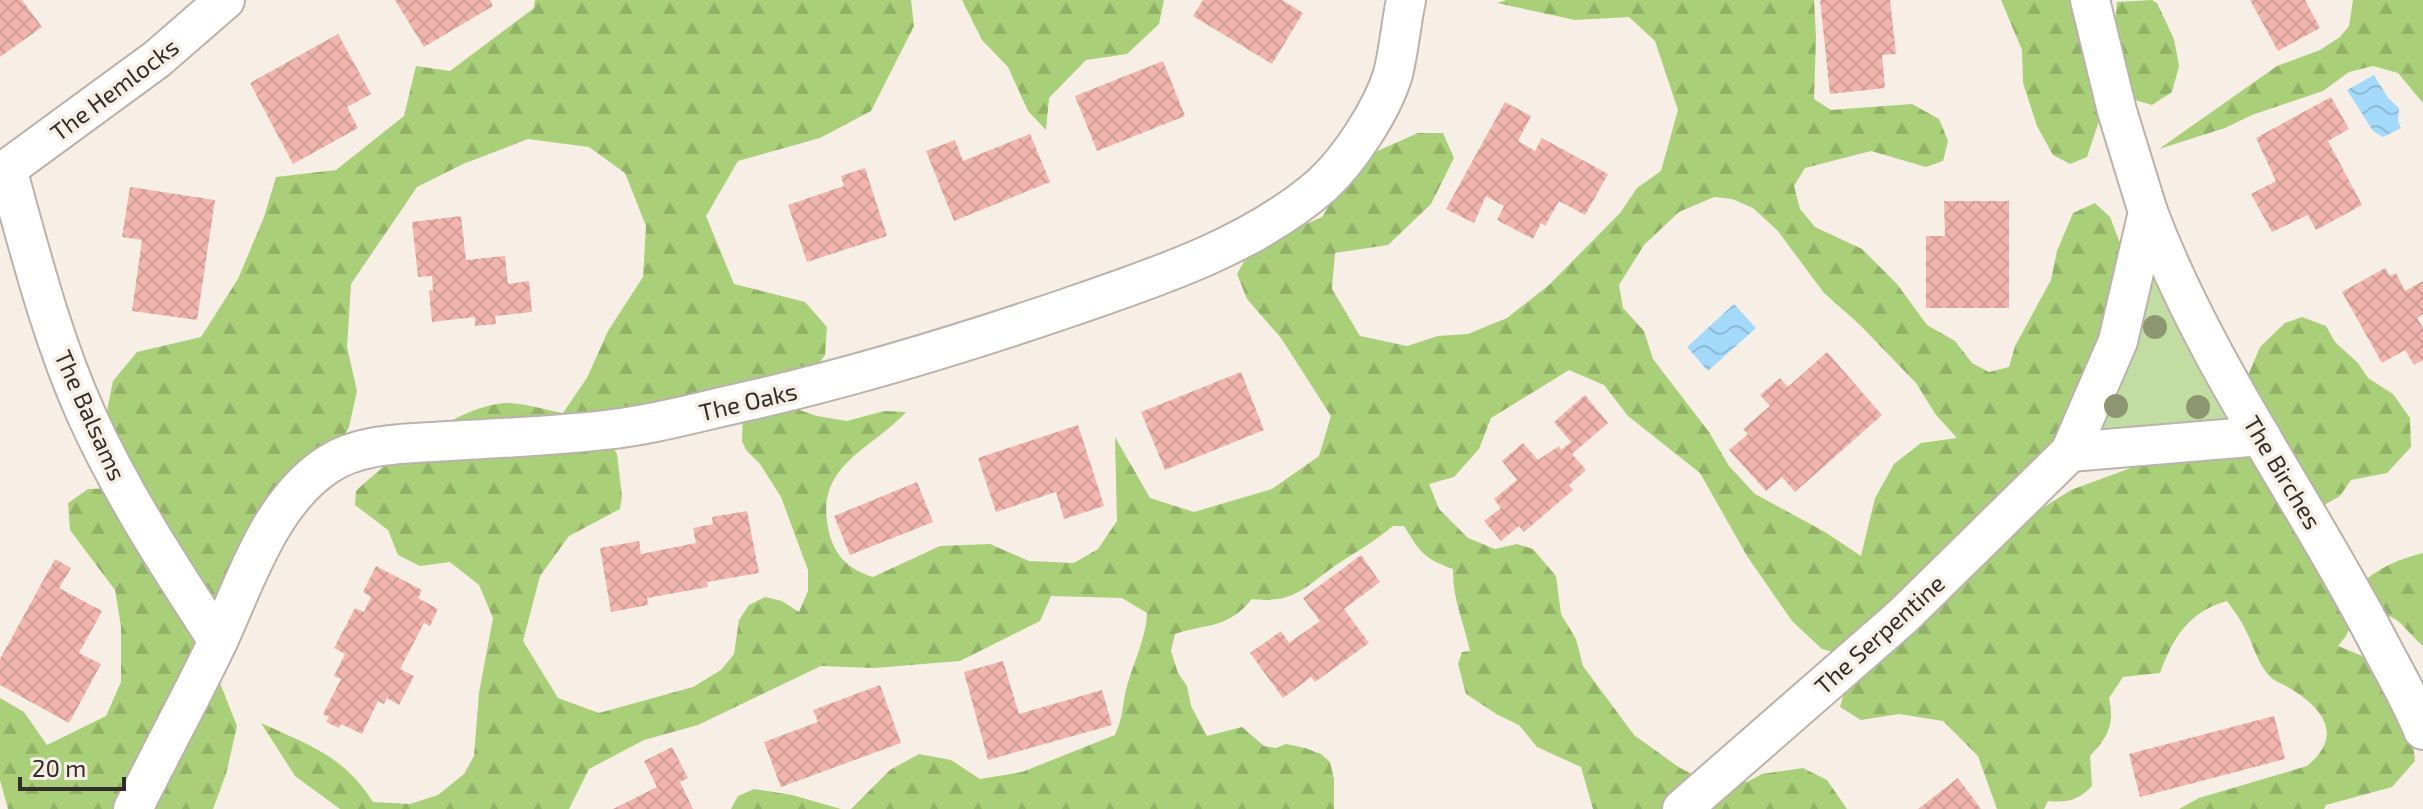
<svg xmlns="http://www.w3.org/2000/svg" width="2423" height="809" font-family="'Exo 2',sans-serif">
<defs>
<pattern id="forest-firs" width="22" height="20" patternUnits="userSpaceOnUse" patternTransform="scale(2)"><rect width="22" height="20" fill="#a9cf78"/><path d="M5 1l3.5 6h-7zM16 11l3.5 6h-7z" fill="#92b268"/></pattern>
<pattern id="water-waves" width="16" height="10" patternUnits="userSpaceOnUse" patternTransform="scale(2)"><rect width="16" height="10" fill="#a3d9fb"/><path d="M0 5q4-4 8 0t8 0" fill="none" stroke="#8dbbd7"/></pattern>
<pattern id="building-cross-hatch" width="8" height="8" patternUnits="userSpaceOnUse" patternTransform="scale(2)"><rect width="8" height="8" fill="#f2b5ae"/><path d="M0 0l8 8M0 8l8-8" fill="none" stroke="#d09c96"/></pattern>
</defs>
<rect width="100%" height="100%" fill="#f7efe6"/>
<!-- green -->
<path fill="#c1dda1" d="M 2148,212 L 2261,436 L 2070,452 Z"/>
<!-- forest -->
<g fill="url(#forest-firs)" fill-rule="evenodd">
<path d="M 535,0 L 911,0 L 914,26 L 871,111 L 820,138 L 738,161 L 706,216 L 734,284 L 805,302 L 827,327 L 825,355 L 788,406 L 817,416 L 847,421 L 884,411 L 906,412 C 869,452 811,466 830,536 C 837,559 851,570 873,577 L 940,546 L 990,544 L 1029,561 L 1074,563 L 1098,549 L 1117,521 L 1115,437 L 1150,498 L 1194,512 L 1272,489 L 1319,456 L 1331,416 L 1281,338 L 1247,299 L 1237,274 L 1247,256 L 1268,241 L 1322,217 L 1357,160 L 1418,133 L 1443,133 L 1454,158 L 1431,204 L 1388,245 L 1335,253 L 1332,289 L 1360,336 L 1407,346 L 1438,336 L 1468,334 L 1507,318 L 1549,285 L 1620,213 L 1637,188 L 1661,171 L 1678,110 L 1655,41 L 1629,17 L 1575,20 L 1497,3 L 1506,0 L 1814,0 L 1816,37 L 1814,99 L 1831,110 L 1912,104 L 1939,119 L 1948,141 L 1943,161 L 1926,167 L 1871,151 L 1805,168 L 1794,186 L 1800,209 L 1815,227 L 1862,249 L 1897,284 L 1927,325 L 1955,341 L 1972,363 L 1989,372 L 2009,367 L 2015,346 L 2051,280 L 2057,251 L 2073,213 L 2095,203 L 2110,217 L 2125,256 L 2070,452 L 1967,555 L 2071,490 L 2204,441 L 2262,436 L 2247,378 L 2260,347 L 2285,323 L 2302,317 L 2326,326 L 2335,342 L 2358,363 L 2368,378 L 2393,394 L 2410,418 L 2411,447 L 2387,473 L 2351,480 L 2340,496 L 2305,516 L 2359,586 C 2377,568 2399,559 2423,553 L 2423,646 C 2393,618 2402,613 2356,614 L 2346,636 L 2338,646 L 2372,660 L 2412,732 L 2415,761 L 2392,787 L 2326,805 L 2324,809 L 2179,809 L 2199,798 L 2307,766 C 2346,734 2321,706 2286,686 C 2278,682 2272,680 2266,672 C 2256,659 2252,641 2244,627 C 2240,618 2233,610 2227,601 C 2188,612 2173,638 2160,673 L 2123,677 L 2109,698 C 2115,725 2108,736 2090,756 L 2092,786 C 2079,800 2067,803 2048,801 L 2044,809 L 1997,809 L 1978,756 L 1943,721 L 1899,714 L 1861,720 L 1840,707 L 1854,658 L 1822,649 L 1792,621 L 1747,556 L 1700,473 L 1628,416 L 1604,385 L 1569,370 L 1491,418 L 1479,449 L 1454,477 L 1429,484 L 1439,509 L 1468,538 L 1495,549 L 1517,544 L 1533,549 L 1556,576 L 1561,614 L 1576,639 L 1583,666 L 1634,735 L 1680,768 L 1710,783 L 1731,780 L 1747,782 L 1762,774 L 1803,768 L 1827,780 L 1847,809 L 1593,809 L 1581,767 L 1537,747 L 1519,725 L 1498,715 L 1466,694 L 1458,664 L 1462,652 L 1470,651 C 1464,623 1452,597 1453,569 C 1424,559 1420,552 1404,526 L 1393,526 C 1375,541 1356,552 1336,565 C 1305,587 1294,604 1252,599 C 1227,629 1209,623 1175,634 L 1171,651 L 1178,673 L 1187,686 L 1191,706 L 1207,736 L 1242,727 L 1264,746 L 1276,748 L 1286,744 L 1305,748 L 1321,754 L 1330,762 L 1334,779 L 1334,809 L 851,809 L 890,770 L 919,754 L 951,760 L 980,779 L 1022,772 L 1115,735 C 1124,715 1122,705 1127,686 C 1134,661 1146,638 1147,613 L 1122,598 L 1051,596 L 1040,621 L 960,661 L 874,668 L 821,666 L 698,725 L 644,740 L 589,769 L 569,809 L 340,809 L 295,776 L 261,723 C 309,745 344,756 373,802 L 410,804 L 438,795 L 464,774 L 474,756 L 479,693 L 493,618 L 479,585 L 450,562 L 420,566 L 398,555 L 388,530 L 355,505 L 356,491 C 392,458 457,405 507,403 C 524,403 545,410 563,413 L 587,378 L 608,331 L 643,277 L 646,226 L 625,173 L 589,147 L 528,139 L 463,164 L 417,187 L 351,284 L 347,347 L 357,391 L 349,427 L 336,451 L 227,595 L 208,602 L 205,645 L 237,726 L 226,774 L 213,809 L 8,809 L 0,780 L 0,698 L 24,712 L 47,745 L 106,716 L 121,682 L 121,626 L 115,590 L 70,530 L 68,503 L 88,489 L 123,488 L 106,416 L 113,381 L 137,352 L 201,337 L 238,279 L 264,217 L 276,177 L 336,170 L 404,116 L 416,66 L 450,71 L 534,8 ZM 1714,197 L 1732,199 L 1753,208 L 1777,230 L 1824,293 L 1859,324 L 1916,383 L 1936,415 L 1957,438 L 1921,443 L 1894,464 L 1875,498 L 1861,556 L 1825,532 L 1755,494 L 1729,466 L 1709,432 L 1653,359 L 1644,331 L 1623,308 L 1619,285 L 1644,245 L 1679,212 ZM 743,411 L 742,441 L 746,450 L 760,464 L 781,497 L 808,570 L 808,591 L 799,612 L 782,601 L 765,597 L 749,605 L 739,620 L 734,654 L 721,670 L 693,687 L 599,713 L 558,698 L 523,641 L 540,576 L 569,536 L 620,509 L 622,496 L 617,454 L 603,432 Z"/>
<path d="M 962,0 L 1164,0 L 1159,24 L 1127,54 L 1086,60 L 1049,98 L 1046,130 L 1028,111 L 1008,67 L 982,40 Z"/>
<path d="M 2001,0 L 2083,0 L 2114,35 L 2117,2 L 2152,0 L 2157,3 L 2174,39 L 2179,66 L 2172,92 L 2152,105 L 2135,100 L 2131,88 L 2106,100 L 2087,157 L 2070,164 L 2053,155 L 2037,126 L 2023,83 L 2022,50 Z"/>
<path d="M 2353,0 L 2423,0 L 2423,103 L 2398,73 L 2373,66 L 2349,72 L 2323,91 L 2252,115 L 2225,128 L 2159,149 L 2277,66 L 2320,50 L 2340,37 L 2349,26 Z"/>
<path d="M 754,789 L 792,795 L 841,809 L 731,809 L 738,796 Z"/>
</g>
<!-- water -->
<g fill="url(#water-waves)">
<path d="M 2374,75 L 2388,98 L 2399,108 L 2398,121 L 2401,128 L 2383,137 L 2373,131 L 2347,90 Z"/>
<path d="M 1734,304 L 1756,328 L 1708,371 L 1687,347 Z"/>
</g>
<!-- building -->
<g fill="url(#building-cross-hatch)">
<path d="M 0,0 L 22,0 L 42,27 L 0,57 Z"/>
<path d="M 395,0 L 490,0 L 493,6 L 424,47 Z"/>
<path d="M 1203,0 L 1282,0 L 1303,13 L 1272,64 L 1193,16 Z"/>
<path d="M 1820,0 L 1890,0 L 1896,54 L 1882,55 L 1885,88 L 1830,94 Z"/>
<path d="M 2250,0 L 2305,0 L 2320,28 L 2278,51 Z"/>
<path d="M 338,34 L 371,94 L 347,107 L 358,128 L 293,164 L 250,83 Z"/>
<path d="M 1163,61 L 1185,116 L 1097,151 L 1075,96 Z"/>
<path d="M 2331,97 L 2349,129 L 2328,141 L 2362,205 L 2316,230 L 2308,215 L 2272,232 L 2251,194 L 2276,181 L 2256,138 Z"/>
<path d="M 1505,102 L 1531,116 L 1518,141 L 1535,151 L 1542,138 L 1608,174 L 1585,215 L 1559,201 L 1545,226 L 1541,223 L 1533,239 L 1497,220 L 1504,206 L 1486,196 L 1474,223 L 1446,209 Z"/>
<path d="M 1030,134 L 1050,182 L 954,221 L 926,151 L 955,140 L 963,161 Z"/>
<path d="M 865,168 L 887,236 L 807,262 L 788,205 L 844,186 L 841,176 Z"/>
<path d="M 130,187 L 215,200 L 197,320 L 132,311 L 142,240 L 122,237 Z"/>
<path d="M 1944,201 L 2009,201 L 2009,308 L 1926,308 L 1926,236 L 1945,236 Z"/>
<path d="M 461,216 L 466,260 L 505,256 L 508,284 L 529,281 L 532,312 L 495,316 L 496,324 L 475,326 L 475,317 L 432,322 L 429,291 L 433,290 L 432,276 L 418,277 L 412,222 Z"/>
<path d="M 2385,268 L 2390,276 L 2396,273 L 2405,291 L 2423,281 L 2423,314 L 2417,318 L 2423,328 L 2423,360 L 2414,365 L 2405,350 L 2382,363 L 2342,292 Z"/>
<path d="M 1827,352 L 1882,415 L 1795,492 L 1782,477 L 1766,491 L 1729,450 L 1748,434 L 1743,429 L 1770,406 L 1760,395 L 1780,378 L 1788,387 Z"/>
<path d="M 1241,372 L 1264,430 L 1165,470 L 1141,412 Z"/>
<path d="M 1585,395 L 1608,423 L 1572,454 L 1586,470 L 1569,485 L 1573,490 L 1524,532 L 1519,526 L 1501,541 L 1484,521 L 1501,508 L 1494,499 L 1517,480 L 1502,461 L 1523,443 L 1538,460 L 1559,446 L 1561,450 L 1571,442 L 1554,422 Z"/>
<path d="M 1078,425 L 1104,506 L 1064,519 L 1056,492 L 996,512 L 978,458 Z"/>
<path d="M 917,482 L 933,522 L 850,555 L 834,516 Z"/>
<path d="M 747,511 L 759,573 L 707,582 L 708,587 L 647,598 L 648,605 L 611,612 L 600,548 L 639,541 L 641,554 L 696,543 L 693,528 L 713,524 L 712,517 Z"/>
<path d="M 1361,555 L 1380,582 L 1344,609 L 1369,643 L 1315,682 L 1311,677 L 1283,698 L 1250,653 L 1281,631 L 1289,643 L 1320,621 L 1303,598 Z"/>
<path d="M 55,559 L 71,568 L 59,588 L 102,611 L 79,653 L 101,664 L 69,723 L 0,685 L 0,659 Z"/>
<path d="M 376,566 L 422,590 L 418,598 L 438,609 L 430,626 L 424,623 L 400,669 L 414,676 L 399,705 L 387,698 L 384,704 L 378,701 L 362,734 L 341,724 L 339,728 L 326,722 L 329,717 L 323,714 L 341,679 L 334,676 L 345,654 L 334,648 L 355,608 L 364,612 L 371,597 L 363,592 Z"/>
<path d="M 1003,661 L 1019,714 L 1102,690 L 1112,725 L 988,760 L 964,672 Z"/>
<path d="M 880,685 L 901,743 L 781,787 L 764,742 L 818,722 L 813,710 Z"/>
<path d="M 2274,716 L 2285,759 L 2140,797 L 2129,754 Z"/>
<path d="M 672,747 L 688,778 L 680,782 L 693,809 L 613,809 L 657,787 L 644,761 Z"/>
<path d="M 1958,778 L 1981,809 L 1918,809 Z"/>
</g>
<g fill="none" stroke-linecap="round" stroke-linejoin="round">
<defs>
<g id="street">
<path d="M 7,169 C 30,251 51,336 86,414 C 122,494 170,567 218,641"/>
<path d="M 0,174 L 157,59 L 225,0"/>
<path d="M 2148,212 C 2205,363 2302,495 2376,637 C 2392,668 2410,698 2423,730"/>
<path d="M 2070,452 L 2261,436"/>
<path d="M 133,809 C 161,752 192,696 219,639 C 246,580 270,503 327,465 C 361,442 409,444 448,441 C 500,438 553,436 605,430 C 652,425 698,412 743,402 C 855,377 962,344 1070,307 C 1157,277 1252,246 1322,185 C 1350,159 1382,110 1393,74 C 1399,50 1401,24 1406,0"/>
<path d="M 1682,809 L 1903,616 L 2070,452 L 2118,341 L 2148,212 L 2117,111 L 2090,0"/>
</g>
</defs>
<!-- street casing -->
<use href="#street" stroke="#bbb3ab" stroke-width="42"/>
<!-- street -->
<use href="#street" stroke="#fff" stroke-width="38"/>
</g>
<!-- trees -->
<g fill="#8d9670">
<circle cx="2155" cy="327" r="12"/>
<circle cx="2116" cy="406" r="12"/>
<circle cx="2198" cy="407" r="12"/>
</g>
<g text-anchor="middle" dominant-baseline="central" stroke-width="7" stroke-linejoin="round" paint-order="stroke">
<!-- street labels -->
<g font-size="24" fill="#302d2a" stroke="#f7efe6">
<text transform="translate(114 89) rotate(-37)">The Hemlocks</text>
<text transform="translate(748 401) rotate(-13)">The Oaks</text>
<text transform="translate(91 415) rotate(66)">The Balsams</text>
<text transform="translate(2283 472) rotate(59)">The Birches</text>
<text transform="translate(1879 634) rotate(-42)">The Serpentine</text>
</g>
</g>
<!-- scale -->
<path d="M20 777v12h104v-12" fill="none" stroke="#302d2a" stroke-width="4"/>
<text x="32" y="777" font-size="24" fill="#302d2a" stroke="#f7efe6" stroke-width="6" paint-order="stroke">20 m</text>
</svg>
